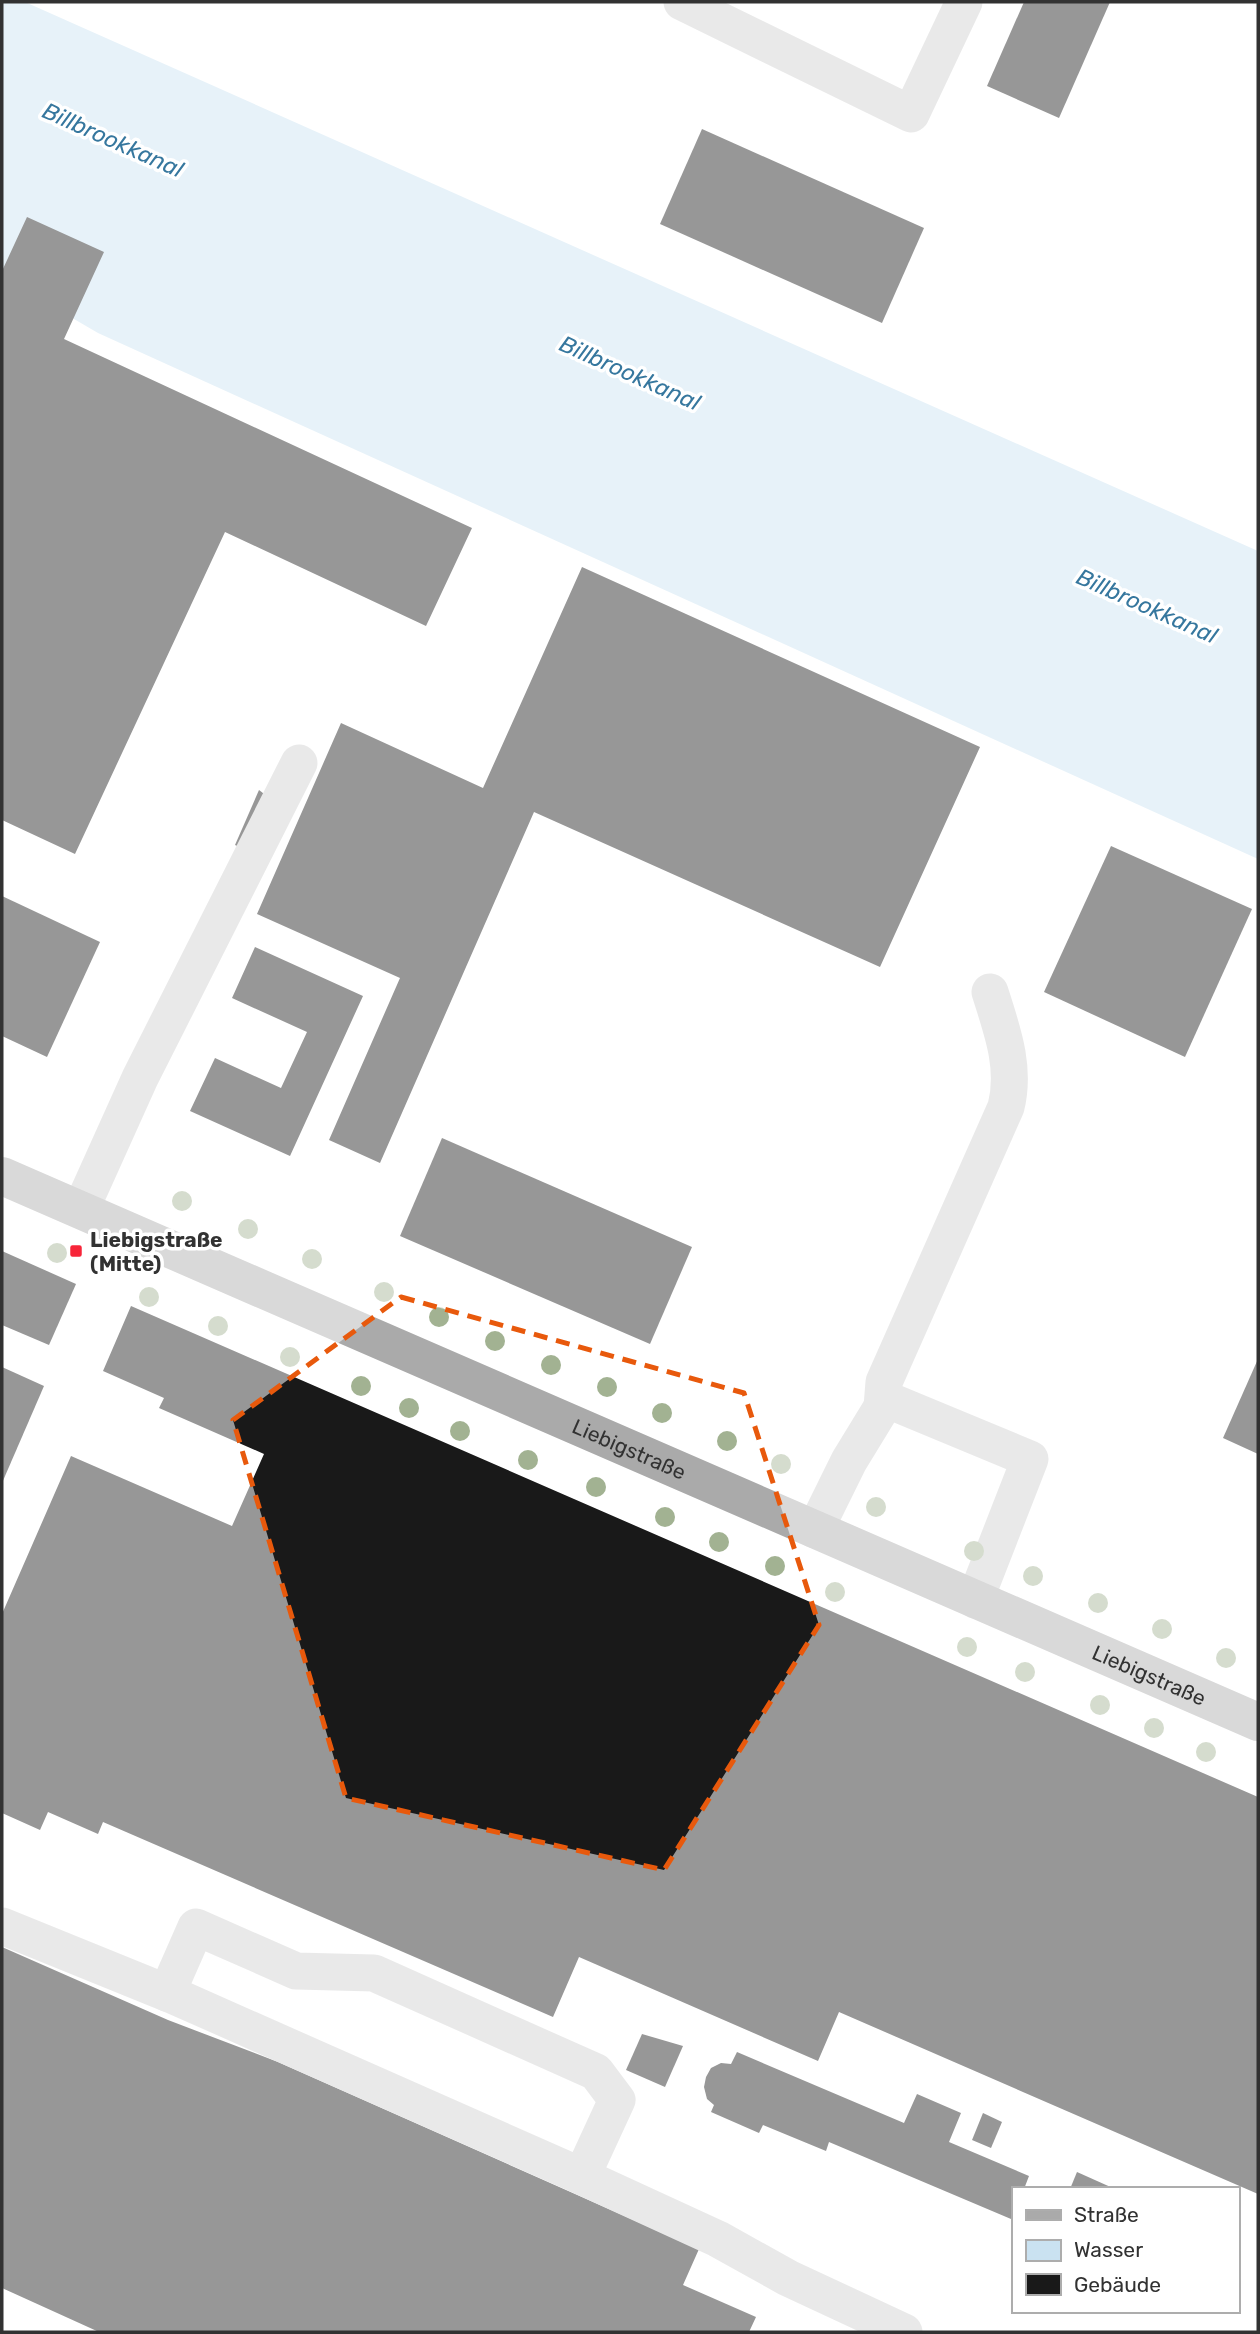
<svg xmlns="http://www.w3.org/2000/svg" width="1260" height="2334" font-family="Rubik,sans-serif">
<rect width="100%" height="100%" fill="#fff"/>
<!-- water -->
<path fill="#cae2f1" d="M 2,2 L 25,2 L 1258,551 L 1258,859 L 98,333 L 2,277 Z"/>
<!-- building -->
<g fill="#191919">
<path d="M 1024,2 L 1110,2 L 1059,118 L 987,86 Z"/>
<path d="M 702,129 L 924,228 L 882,323 L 660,224 Z"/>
<path d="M 27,217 L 104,252 L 64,339 L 472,528 L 426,626 L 225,532 L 75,854 L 2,820 L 2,271 Z"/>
<path d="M 582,567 L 980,747 L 880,967 L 534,812 L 380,1163 L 329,1140 L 400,978 L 257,914 L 341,723 L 483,788 Z"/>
<path d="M 259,790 L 272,800 L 248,851 L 235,845 Z"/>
<path d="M 1111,846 L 1252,909 L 1185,1057 L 1044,992 Z"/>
<path d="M 2,896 L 100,942 L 47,1057 L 2,1036 Z"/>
<path d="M 255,947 L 363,996 L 290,1156 L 190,1111 L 215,1058 L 281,1088 L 307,1032 L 232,998 Z"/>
<path d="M 442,1138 L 692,1247 L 650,1344 L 400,1236 Z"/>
<path d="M 2,1251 L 76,1284 L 49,1345 L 2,1325 Z"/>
<path d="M 131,1306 L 1258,1797 L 1258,2194 L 839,2012 L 818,2061 L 579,1957 L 553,2017 L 103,1822 L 98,1834 L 48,1812 L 40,1830 L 2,1813 L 2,1614 L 71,1456 L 232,1526 L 264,1454 L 159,1408 L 164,1398 L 103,1371 Z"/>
<path d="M 1258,1359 L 1258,1454 L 1223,1438 Z"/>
<path d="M 2,1367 L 44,1386 L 2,1483 Z"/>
<path d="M 2,1947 L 168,2020 L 278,2062 L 699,2249 L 683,2285 L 756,2317 L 749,2332 L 99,2332 L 2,2288 Z"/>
<path d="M 642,2034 L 683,2046 L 665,2087 L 626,2070 Z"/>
<path d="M 737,2052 L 904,2123 L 917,2094 L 961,2113 L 949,2142 L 1029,2176 L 1024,2189 L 1013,2189 L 1013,2213 L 1011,2219 L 829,2142 L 826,2151 L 763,2125 L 759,2133 L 711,2112 L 714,2105 L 707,2099 L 704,2087 L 706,2077 L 711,2068 L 721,2063 L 731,2064 Z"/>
<path d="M 983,2113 L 1002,2122 L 991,2148 L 972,2140 Z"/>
<path d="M 1077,2172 L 1115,2189 L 1070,2189 Z"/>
</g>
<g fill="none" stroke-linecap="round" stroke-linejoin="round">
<!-- minor -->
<g stroke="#cfcfcf" stroke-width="37">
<path d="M 682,2 L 911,114 L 964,2"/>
<path d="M 81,1209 L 140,1078 L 299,763"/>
<path d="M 882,1407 L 884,1382 L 1006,1107 C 1016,1067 1002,1030 990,992"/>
<path d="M 815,1530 L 849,1461 L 882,1407 L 895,1403 L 1030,1459 L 975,1600"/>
<path d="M 2,1926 L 172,1995 L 572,2172 L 718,2239 L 788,2278 L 904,2332"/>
<path d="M 167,1993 L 196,1927 L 296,1971 L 374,1973 L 596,2072 L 617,2100 L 582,2176"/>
</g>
<!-- major -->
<path stroke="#aaa" stroke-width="38" id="s1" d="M 2,1176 L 1258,1722"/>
</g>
<!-- trees -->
<g fill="#a2b292">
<circle cx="182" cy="1201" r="10"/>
<circle cx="248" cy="1229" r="10"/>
<circle cx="57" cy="1253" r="10"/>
<circle cx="312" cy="1259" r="10"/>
<circle cx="384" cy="1292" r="10"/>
<circle cx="149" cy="1297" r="10"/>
<circle cx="439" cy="1317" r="10"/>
<circle cx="218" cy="1326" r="10"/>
<circle cx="495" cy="1341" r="10"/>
<circle cx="290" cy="1357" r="10"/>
<circle cx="551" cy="1365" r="10"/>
<circle cx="361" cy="1386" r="10"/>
<circle cx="607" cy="1387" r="10"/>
<circle cx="409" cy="1408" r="10"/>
<circle cx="662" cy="1413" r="10"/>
<circle cx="460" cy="1431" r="10"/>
<circle cx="727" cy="1441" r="10"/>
<circle cx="528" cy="1460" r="10"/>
<circle cx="781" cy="1464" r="10"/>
<circle cx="596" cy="1487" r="10"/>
<circle cx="876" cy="1507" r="10"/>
<circle cx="665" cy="1517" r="10"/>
<circle cx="719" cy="1542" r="10"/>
<circle cx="974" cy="1551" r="10"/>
<circle cx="775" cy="1566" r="10"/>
<circle cx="1033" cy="1576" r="10"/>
<circle cx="835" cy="1592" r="10"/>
<circle cx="1098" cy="1603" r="10"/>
<circle cx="1162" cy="1629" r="10"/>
<circle cx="967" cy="1647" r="10"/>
<circle cx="1226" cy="1658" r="10"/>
<circle cx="1025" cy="1672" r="10"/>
<circle cx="1100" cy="1705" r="10"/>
<circle cx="1154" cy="1728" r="10"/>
<circle cx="1206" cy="1752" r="10"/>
</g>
<!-- marked area -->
<path d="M0 0H1260V2334H0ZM 401,1297 L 744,1393 L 819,1625 L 664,1870 L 346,1798 L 233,1420 Z" fill="#fff" fill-opacity=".55" fill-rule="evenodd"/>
<path fill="none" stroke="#e8590c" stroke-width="5" stroke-dasharray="14 9" stroke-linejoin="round" d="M 401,1297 L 744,1393 L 819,1625 L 664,1870 L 346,1798 L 233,1420 Z"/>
<!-- markers -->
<rect fill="#f72539" stroke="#fff" stroke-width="2.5" x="69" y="1244" width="14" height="14" rx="3.5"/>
<g text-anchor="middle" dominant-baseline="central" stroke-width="7" stroke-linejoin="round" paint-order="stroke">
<!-- poi labels -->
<g font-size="21" font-weight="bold" fill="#323232" stroke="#fff" text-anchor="start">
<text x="90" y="1239">Liebigstraße<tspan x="90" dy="24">(Mitte)</tspan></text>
</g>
<!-- street labels -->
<g font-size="21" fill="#323232" stroke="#fff">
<text stroke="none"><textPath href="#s1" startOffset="684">Liebigstraße</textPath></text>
<text stroke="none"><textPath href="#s1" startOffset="1251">Liebigstraße</textPath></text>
</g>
<!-- water labels -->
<g font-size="23" font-style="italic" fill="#36779e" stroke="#fff">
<text transform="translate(113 140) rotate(24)">Billbrookkanal</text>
<text transform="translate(630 373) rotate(24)">Billbrookkanal</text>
<text transform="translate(1147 606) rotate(24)">Billbrookkanal</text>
</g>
</g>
<!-- border -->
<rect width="1260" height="2334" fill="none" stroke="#323232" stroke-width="7"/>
<!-- legend -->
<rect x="1012" y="2187" width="228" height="126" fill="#ffffff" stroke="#adadad" stroke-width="2"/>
<rect x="1026" y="2210" width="35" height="10" fill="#aaaaaa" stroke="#adadad" stroke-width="2"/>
<text x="1074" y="2222" font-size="21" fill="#323232">Straße</text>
<rect x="1026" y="2240" width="35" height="21" fill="#cae2f1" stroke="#adadad" stroke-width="2"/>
<text x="1074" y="2257" font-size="21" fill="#323232">Wasser</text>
<rect x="1026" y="2274" width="35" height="21" fill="#191919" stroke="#adadad" stroke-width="2"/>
<text x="1074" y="2292" font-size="21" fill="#323232">Gebäude</text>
</svg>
